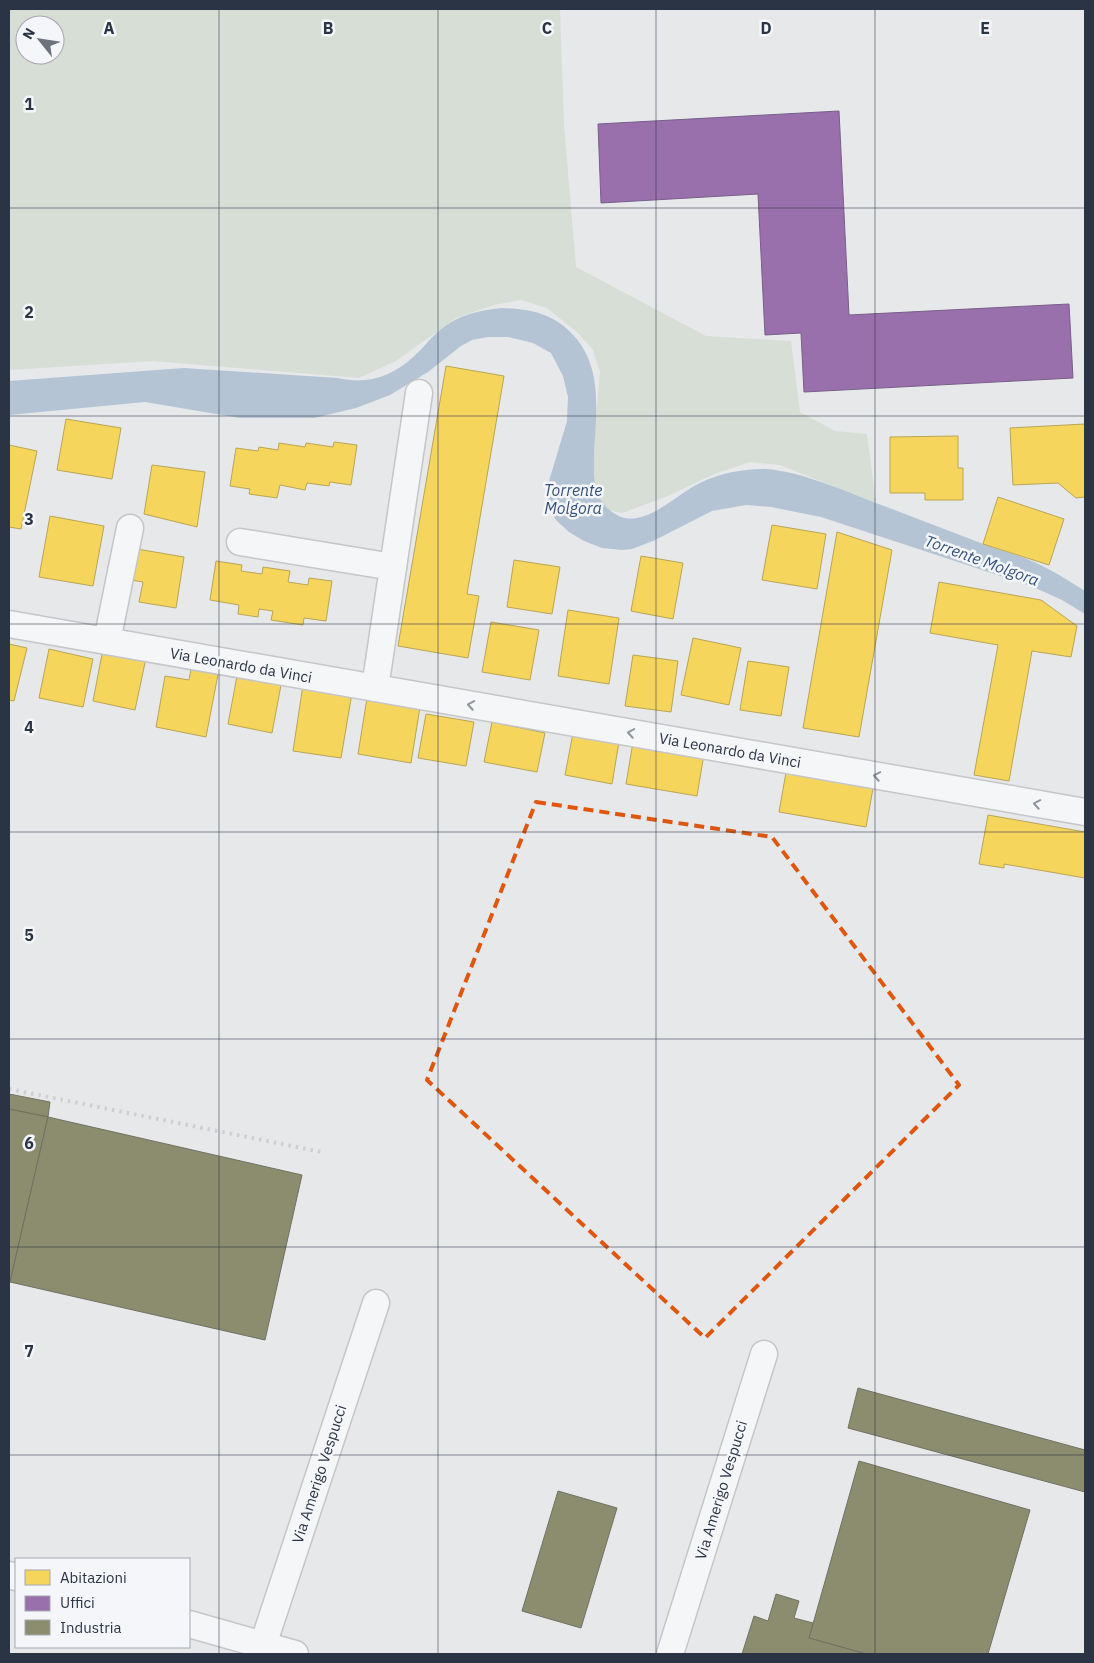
<svg xmlns="http://www.w3.org/2000/svg" width="1094" height="1663" font-family="'IBM Plex Sans',sans-serif">
<rect width="100%" height="100%" fill="#e6e8ea"/>
<!-- green -->
<path fill="#d6ded6" fill-rule="evenodd" d="M 9,9 L 560,9 L 564,125 L 576,267 L 706,336 L 791,341 L 800,412 L 835,431 L 867,434 L 876,503 L 780,465 L 750,462 L 714,474 L 668,496 L 622,513 L 609,510 L 597,499 L 588,484 L 591,432 L 597,407 L 600,372 L 593,350 L 578,333 L 547,308 L 521,300 L 494,305 L 456,318 L 396,361 L 359,378 L 153,361 L 9,370 ZM 25,25 L 55,25 L 55,55 L 25,55 Z"/>
<!-- water -->
<path fill="#b4c4d5" d="M 502,308 C 531,309 556,314 575,337 C 603,369 596,414 594,453 C 594,465 593,477 596,488 C 598,499 607,510 617,515 C 644,530 676,494 700,483 C 720,473 743,469 765,469 C 802,471 849,493 884,506 C 918,519 952,532 986,545 C 1002,551 1019,555 1034,562 C 1052,570 1069,581 1085,591 L 1085,614 L 1062,600 L 1031,586 L 821,517 L 771,507 L 746,505 L 712,511 L 653,541 L 632,549 L 622,550 L 602,548 L 584,541 L 569,532 L 557,521 L 553,516 L 548,504 L 549,481 L 567,421 L 568,397 L 563,376 L 551,353 L 533,343 L 508,337 L 488,337 L 472,340 L 461,346 L 428,372 L 390,395 L 356,408 L 314,418 L 240,418 L 145,402 L 9,415 L 9,381 L 184,368 L 338,378 C 366,385 392,377 413,357 C 423,349 430,338 440,330 C 458,315 479,310 502,308 Z"/>
<!-- homes -->
<g fill="#f6d55c" stroke="#b9a555">
<path d="M 446,366 L 504,376 L 467,594 L 479,596 L 468,658 L 398,646 Z"/>
<path d="M 66,419 L 121,428 L 112,479 L 57,470 Z"/>
<path d="M 1085,424 L 1085,497 L 1076,498 L 1058,483 L 1013,485 L 1010,428 Z"/>
<path d="M 958,436 L 958,468 L 963,468 L 963,500 L 925,500 L 925,493 L 890,493 L 890,437 Z"/>
<path d="M 334,442 L 357,445 L 351,485 L 330,482 L 329,486 L 307,483 L 305,490 L 280,485 L 277,498 L 249,494 L 250,489 L 230,486 L 236,448 L 258,451 L 259,447 L 278,450 L 279,443 L 305,447 L 306,443 L 333,447 Z"/>
<path d="M 9,445 L 37,451 L 21,529 L 9,527 Z"/>
<path d="M 152,465 L 205,472 L 197,527 L 144,514 Z"/>
<path d="M 998,497 L 1064,519 L 1049,565 L 983,544 Z"/>
<path d="M 50,516 L 104,526 L 93,586 L 39,577 Z"/>
<path d="M 772,525 L 826,534 L 817,589 L 762,580 Z"/>
<path d="M 837,532 L 892,550 L 859,737 L 803,728 Z"/>
<path d="M 137,549 L 184,557 L 176,608 L 139,602 L 143,582 L 131,580 Z"/>
<path d="M 641,556 L 683,563 L 673,619 L 631,611 Z"/>
<path d="M 514,560 L 560,567 L 552,614 L 507,607 Z"/>
<path d="M 216,561 L 242,565 L 241,571 L 262,574 L 263,567 L 290,571 L 288,582 L 308,585 L 309,578 L 332,581 L 326,621 L 304,618 L 303,625 L 271,620 L 273,611 L 259,609 L 258,617 L 238,614 L 239,605 L 210,600 Z"/>
<path d="M 939,582 L 1041,600 L 1077,626 L 1071,657 L 1032,651 L 1009,781 L 974,775 L 998,645 L 930,633 Z"/>
<path d="M 568,610 L 619,618 L 609,684 L 558,676 Z"/>
<path d="M 491,622 L 539,630 L 530,680 L 482,672 Z"/>
<path d="M 693,638 L 741,648 L 729,705 L 681,695 Z"/>
<path d="M 9,644 L 27,648 L 14,701 L 9,700 Z"/>
<path d="M 49,649 L 93,659 L 83,707 L 39,698 Z"/>
<path d="M 103,649 L 146,658 L 135,710 L 93,701 Z"/>
<path d="M 633,655 L 678,661 L 671,712 L 625,706 Z"/>
<path d="M 748,661 L 789,667 L 781,716 L 740,710 Z"/>
<path d="M 192,664 L 219,669 L 206,737 L 156,727 L 165,676 L 189,680 Z"/>
<path d="M 237,676 L 281,685 L 272,733 L 228,724 Z"/>
<path d="M 303,685 L 352,693 L 341,758 L 293,751 Z"/>
<path d="M 367,698 L 420,707 L 411,763 L 358,754 Z"/>
<path d="M 426,714 L 474,722 L 466,766 L 418,758 Z"/>
<path d="M 492,722 L 545,733 L 537,772 L 484,762 Z"/>
<path d="M 573,733 L 619,742 L 612,784 L 565,775 Z"/>
<path d="M 633,742 L 704,754 L 697,796 L 626,784 Z"/>
<path d="M 787,767 L 874,783 L 866,827 L 779,812 Z"/>
<path d="M 988,815 L 1085,832 L 1085,878 L 1004,864 L 1004,868 L 979,864 Z"/>
</g>
<!-- offices -->
<path fill="#9970ab" stroke="#785e8c" d="M 839,111 L 849,315 L 1069,304 L 1073,378 L 804,392 L 801,333 L 765,335 L 758,194 L 601,203 L 598,124 Z"/>
<!-- industry -->
<g fill="#8c8c6e" stroke="#6f7262">
<path d="M 9,1094 L 50,1102 L 48,1117 L 9,1109 Z"/>
<path d="M 9,1109 L 48,1117 L 10,1282 L 9,1282 Z"/>
<path d="M 48,1117 L 302,1175 L 265,1340 L 10,1282 Z"/>
<path d="M 858,1388 L 1085,1450 L 1085,1492 L 848,1428 Z"/>
<path d="M 859,1461 L 1030,1510 L 988,1654 L 867,1654 L 809,1638 Z"/>
<path d="M 558,1491 L 617,1508 L 581,1628 L 522,1611 Z"/>
<path d="M 776,1594 L 799,1601 L 794,1618 L 813,1623 L 809,1638 L 866,1654 L 742,1654 L 754,1616 L 768,1621 Z"/>
</g>
<g fill="none" stroke-linecap="round" stroke-linejoin="round">
<defs>
<g id="minor">
<path d="M 240,542 L 393,567"/>
<path d="M 9,624 L 1085,812"/>
<path d="M 107,641 L 130,528"/>
<path d="M 375,688 L 419,393"/>
<path d="M 9,1575 L 16,1577"/>
<path d="M 189,1624 L 295,1654"/>
<path d="M 263,1645 L 376,1303"/>
<path d="M 670,1654 L 764,1354"/>
</g>
</defs>
<!-- minor casing -->
<use href="#minor" stroke="#c4c6c8" stroke-width="29"/>
<!-- minor -->
<use href="#minor" stroke="#f5f6f7" stroke-width="26"/>
<!-- rail -->
<path stroke="#cecfd2" stroke-width="4" stroke-dasharray="2.5 5" stroke-linecap="butt" d="M 9,1089 L 322,1152"/>
</g>
<!-- one-way arrows -->
<defs><path id="oneway-chevron" d="M-2-3.5L2.5 0L-2 3.5" fill="none" stroke-width="1.6" stroke-linecap="round" stroke-linejoin="round" transform="scale(1.25)"/></defs>
<g stroke="#90959e">
<use href="#oneway-chevron" transform="translate(471 705) rotate(-170)"/>
<use href="#oneway-chevron" transform="translate(631 733) rotate(-170)"/>
<use href="#oneway-chevron" transform="translate(877 776) rotate(-170)"/>
<use href="#oneway-chevron" transform="translate(1037 804) rotate(-170)"/>
</g>
<!-- marked area -->
<path fill="none" stroke="#df570f" stroke-width="4" stroke-dasharray="10 6" stroke-linejoin="round" d="M 536,802 L 772,837 L 959,1085 L 705,1338 L 427,1080 Z"/>
<!-- grid -->
<path fill="none" stroke="#2b3445" stroke-width="1" stroke-opacity="0.55" d="M 219,9 L 219,1654M 438,9 L 438,1654M 656,9 L 656,1654M 875,9 L 875,1654M 9,208 L 1085,208M 9,416 L 1085,416M 9,624 L 1085,624M 9,832 L 1085,832M 9,1039 L 1085,1039M 9,1247 L 1085,1247M 9,1455 L 1085,1455"/>
<g text-anchor="middle" dominant-baseline="central" stroke-width="5" stroke-linejoin="round" paint-order="stroke">
<!-- street labels -->
<g font-size="15" fill="#2b3445" stroke="#f4f6f9">
<text transform="translate(241 665) rotate(10)">Via Leonardo da Vinci</text>
<text transform="translate(730 750) rotate(10)">Via Leonardo da Vinci</text>
<text transform="translate(319 1474) rotate(-72)">Via Amerigo Vespucci</text>
<text transform="translate(721 1490) rotate(-73)">Via Amerigo Vespucci</text>
</g>
<!-- water labels -->
<g font-size="16" font-style="italic" fill="#34527a" stroke="#f4f6f9">
<text x="573" y="490">Torrente<tspan x="573" dy="18">Molgora</tspan></text>
<text transform="translate(982 560) rotate(20)">Torrente Molgora</text>
</g>
</g>
<g font-size="16" text-anchor="middle" font-weight="bold" fill="#2b3445" stroke="#f4f6f9" stroke-width="5" stroke-linejoin="round" paint-order="stroke">
<text x="109" y="34">A</text>
<text x="328" y="34">B</text>
<text x="547" y="34">C</text>
<text x="766" y="34">D</text>
<text x="985" y="34">E</text>
<text x="29" y="110">1</text>
<text x="29" y="318">2</text>
<text x="29" y="525">3</text>
<text x="29" y="733">4</text>
<text x="29" y="941">5</text>
<text x="29" y="1149">6</text>
<text x="29" y="1357">7</text>
</g>
<!-- border -->
<rect width="1094" height="1663" fill="none" stroke="#2b3445" stroke-width="20"/>
<!-- legend -->
<rect x="15" y="1558" width="175" height="90" fill="#f4f6f9" stroke="#a4a8b1"/>
<rect x="25" y="1570" width="25" height="15" fill="#f6d55c" stroke="#a4a8b1"/>
<text x="60" y="1583" font-size="15" fill="#2b3445">Abitazioni</text>
<rect x="25" y="1596" width="25" height="15" fill="#9970ab" stroke="#a4a8b1"/>
<text x="60" y="1608" font-size="15" fill="#2b3445">Uffici</text>
<rect x="25" y="1620" width="25" height="15" fill="#8c8c6e" stroke="#a4a8b1"/>
<text x="60" y="1633" font-size="15" fill="#2b3445">Industria</text>
<!-- north arrow -->
<g transform="translate(40 40) rotate(300)"><circle r="24" fill="#f4f6f9" stroke="#a4a8b1"/>
<path d="M0-4L9 19L0 12L-9 19Z" fill="#6c737f"/>
<text y="-8" font-size="14" font-weight="bold" text-anchor="middle" fill="#2b3445">N</text>
</g>
</svg>
